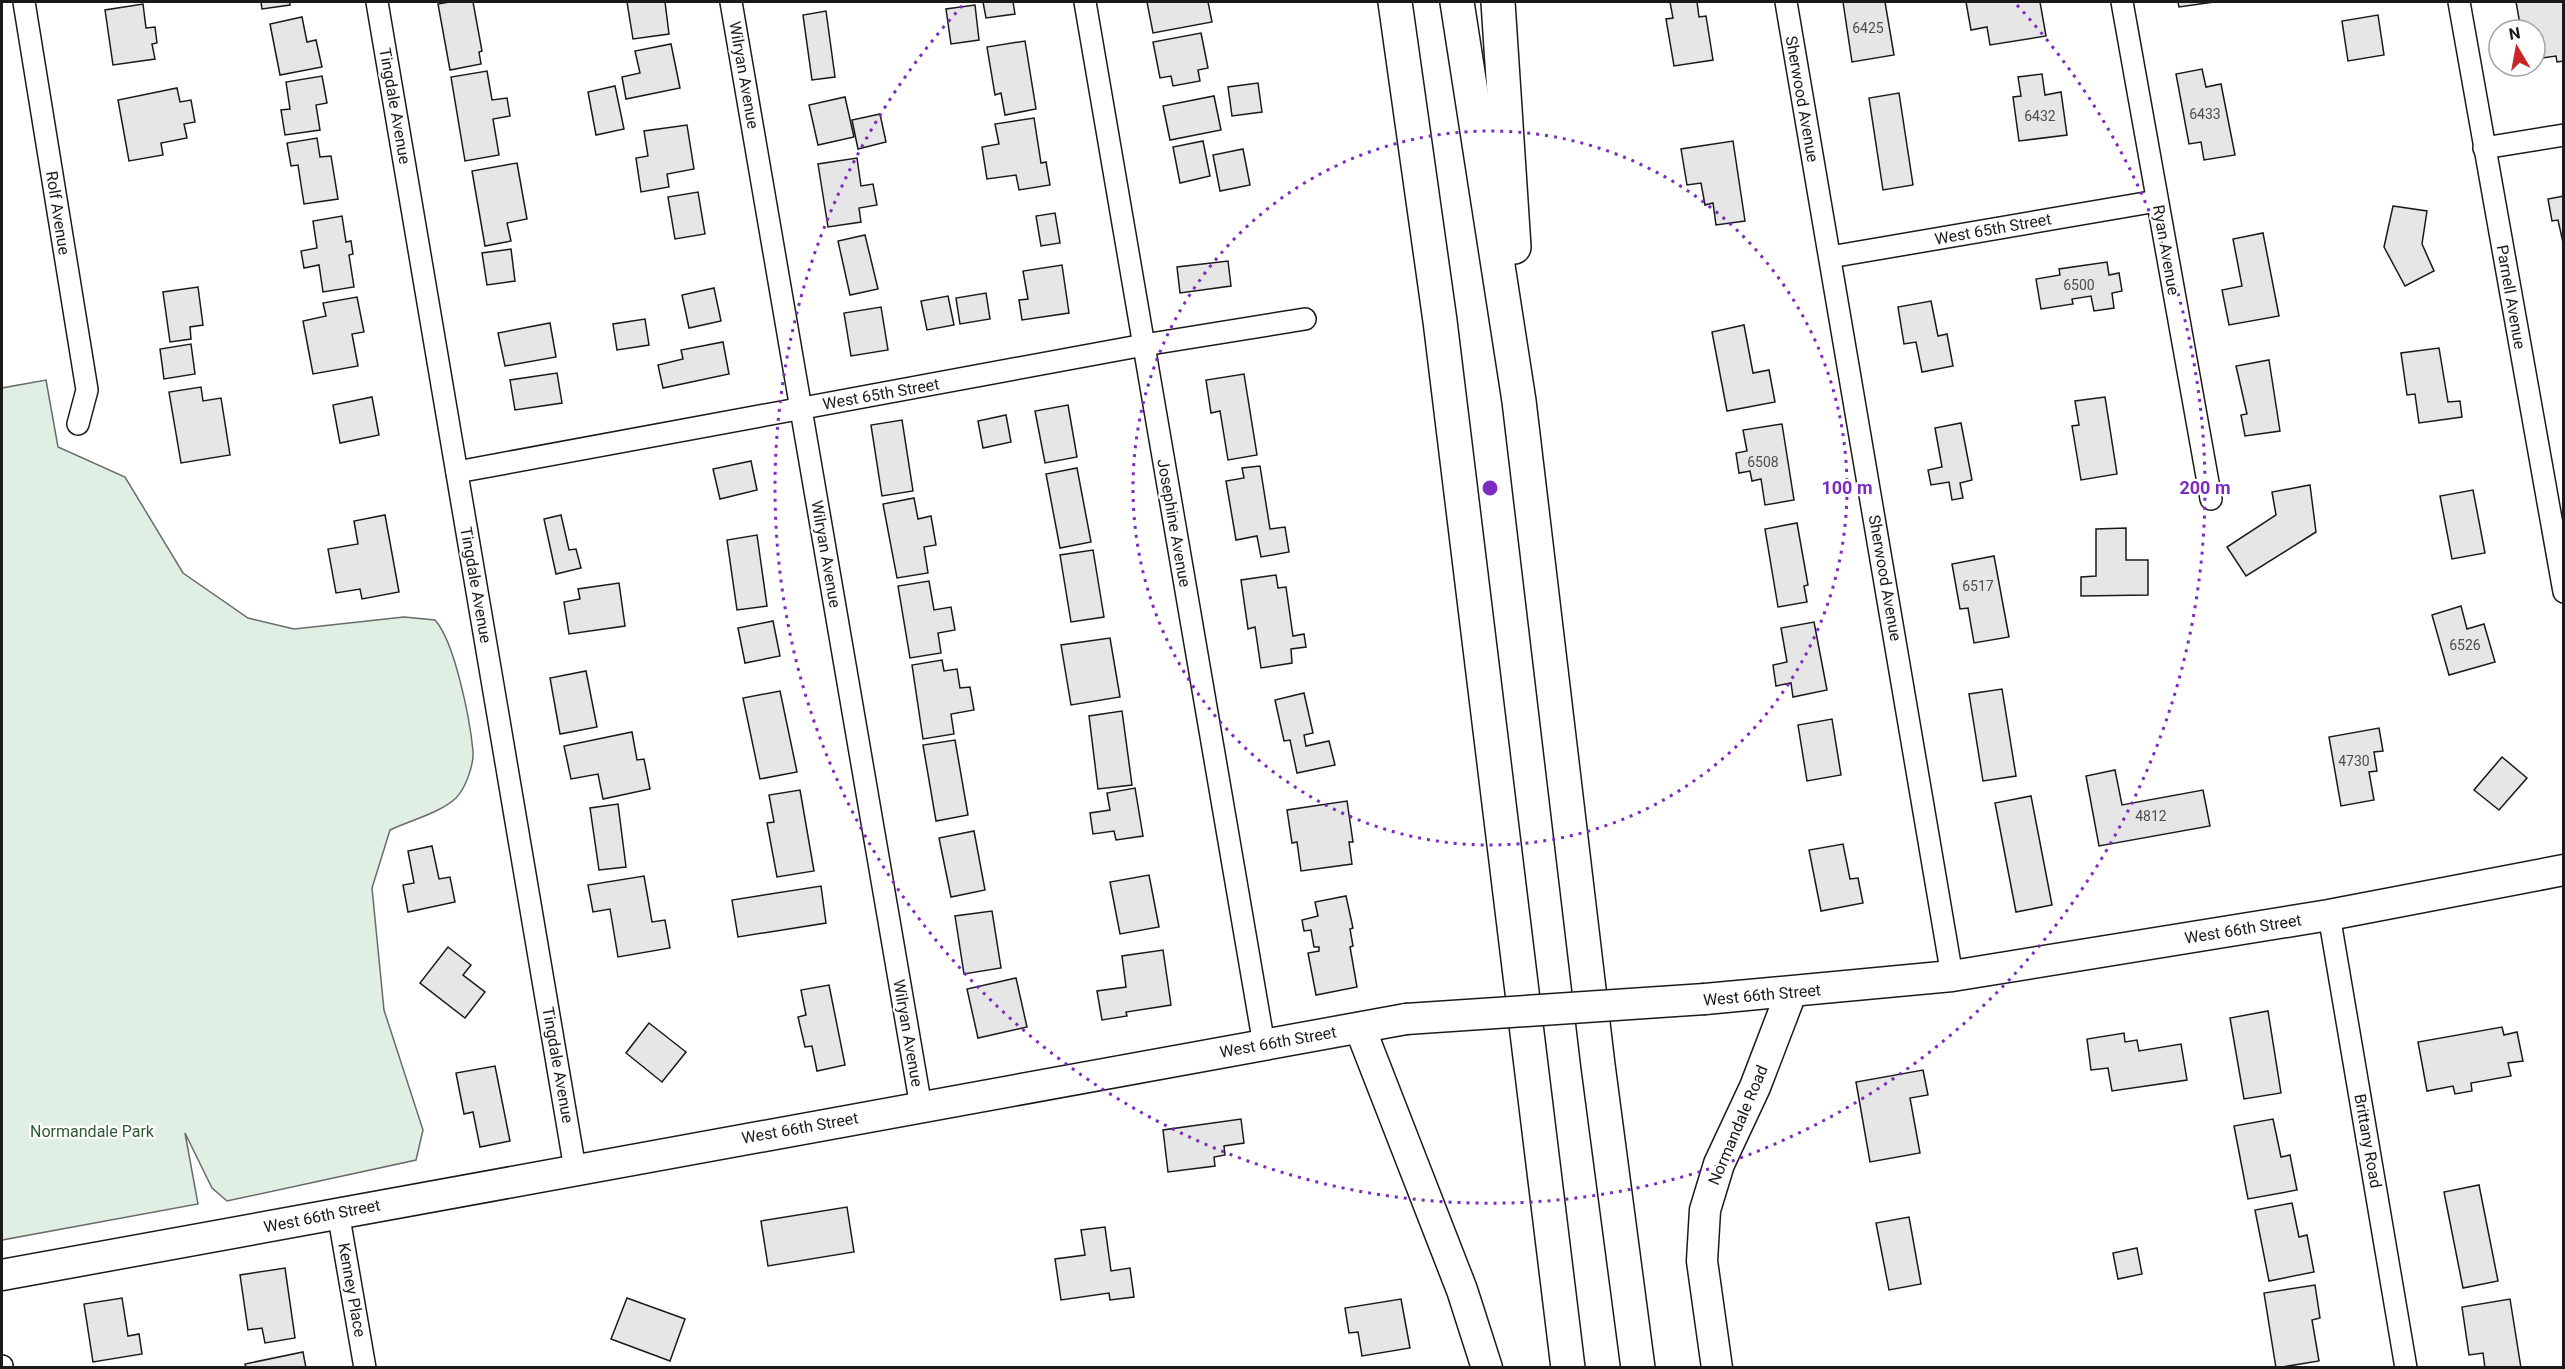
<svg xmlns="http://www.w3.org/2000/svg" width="2565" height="1369" font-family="Roboto,sans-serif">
<rect width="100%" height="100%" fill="#fff"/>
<!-- green -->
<path fill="#e0efe3" stroke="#6a6a6a" stroke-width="1.5" d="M 46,380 L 58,447 L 125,477 L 183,573 L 248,618 L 294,629 L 404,617 L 435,620 C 455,642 470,720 473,751 C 474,764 466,788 456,798 C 440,813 411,820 390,830 L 372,888 L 384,1010 L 423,1130 L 416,1160 L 227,1201 L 212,1188 L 185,1133 L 198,1204 L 2,1240 L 2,388 Z"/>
<!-- building -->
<g fill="#e6e6e6" stroke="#1a1a1a" stroke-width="1.5">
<path d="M 261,2 L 290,2 L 290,5 L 262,9 Z"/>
<path d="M 449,2 L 473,2 L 482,51 L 479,52 L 481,64 L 450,70 L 438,4 Z"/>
<path d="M 627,2 L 665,2 L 669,34 L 633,39 Z"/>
<path d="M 983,2 L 1013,2 L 1015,14 L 986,18 Z"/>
<path d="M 1147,2 L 1208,2 L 1212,22 L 1153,33 Z"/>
<path d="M 1670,2 L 1697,2 L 1699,17 L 1706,16 L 1713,60 L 1674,66 L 1666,19 L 1673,18 Z"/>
<path d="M 1843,2 L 1885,2 L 1894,55 L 1852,62 Z"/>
<path d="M 1966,2 L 2040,2 L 2046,36 L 1990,45 L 1987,27 L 1971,30 Z"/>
<path d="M 2178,2 L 2214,2 L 2179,7 Z"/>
<path d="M 2516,2 L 2564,2 L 2564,61 L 2557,62 L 2556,56 L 2535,59 L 2535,30 L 2521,30 Z"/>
<path d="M 143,4 L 146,28 L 155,27 L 157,43 L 152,44 L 155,59 L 113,65 L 105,10 Z"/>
<path d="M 975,5 L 979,40 L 951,44 L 946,9 Z"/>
<path d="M 826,11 L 835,77 L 812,80 L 803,15 Z"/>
<path d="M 2378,15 L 2384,55 L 2348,61 L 2342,21 Z"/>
<path d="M 302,17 L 307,42 L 316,40 L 322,67 L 280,75 L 270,24 Z"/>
<path d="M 1201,33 L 1208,68 L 1198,70 L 1200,81 L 1173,86 L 1171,76 L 1160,78 L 1153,42 Z"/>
<path d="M 1025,41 L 1036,109 L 1005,115 L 1001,93 L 995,95 L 987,47 Z"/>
<path d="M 671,44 L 680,88 L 626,99 L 622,77 L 640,73 L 635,51 Z"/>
<path d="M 2202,69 L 2206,87 L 2221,84 L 2235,155 L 2204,160 L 2201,142 L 2189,144 L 2176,74 Z"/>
<path d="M 487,71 L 492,100 L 507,98 L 510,116 L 493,119 L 499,155 L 465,161 L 451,77 Z"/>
<path d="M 2042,74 L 2045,95 L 2061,92 L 2067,135 L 2019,141 L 2013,97 L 2021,96 L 2018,77 Z"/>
<path d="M 322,76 L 327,103 L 316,105 L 320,130 L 285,135 L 281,110 L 290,109 L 286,82 Z"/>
<path d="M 1258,83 L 1262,112 L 1232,116 L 1228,87 Z"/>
<path d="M 615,86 L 624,129 L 596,135 L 588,92 Z"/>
<path d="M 177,88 L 180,102 L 191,100 L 195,122 L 184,124 L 187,138 L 161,143 L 163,155 L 129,161 L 118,100 Z"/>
<path d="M 1899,93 L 1913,185 L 1883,190 L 1869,98 Z"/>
<path d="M 1214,96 L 1221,130 L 1170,140 L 1163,106 Z"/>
<path d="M 845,97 L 854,137 L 818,145 L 809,105 Z"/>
<path d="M 880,114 L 886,142 L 858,149 L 852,120 Z"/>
<path d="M 1034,118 L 1041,163 L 1046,162 L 1050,185 L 1019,190 L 1016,175 L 987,179 L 982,147 L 999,144 L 995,124 Z"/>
<path d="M 687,125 L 694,169 L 667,174 L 669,187 L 641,192 L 636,158 L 648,156 L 644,131 Z"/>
<path d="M 317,138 L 320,157 L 331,156 L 338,199 L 304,204 L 298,165 L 291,166 L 287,143 Z"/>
<path d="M 1203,141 L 1210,176 L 1180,183 L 1173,147 Z"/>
<path d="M 1733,141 L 1745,221 L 1716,225 L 1713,203 L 1705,205 L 1701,183 L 1687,185 L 1681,149 Z"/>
<path d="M 1243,149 L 1250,185 L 1220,191 L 1213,155 Z"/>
<path d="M 857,158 L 861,186 L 873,184 L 877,205 L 859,208 L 861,222 L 828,227 L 818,164 Z"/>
<path d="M 517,163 L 527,219 L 507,223 L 511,241 L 485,246 L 472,171 Z"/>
<path d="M 698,192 L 705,234 L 675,239 L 668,197 Z"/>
<path d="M 2564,196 L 2564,247 L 2558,220 L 2552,221 L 2548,199 Z"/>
<path d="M 2393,206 L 2427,211 L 2422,244 L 2434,271 L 2405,286 L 2384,247 Z"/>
<path d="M 1055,213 L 1060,243 L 1041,246 L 1036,216 Z"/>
<path d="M 342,216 L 346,242 L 351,241 L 353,254 L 349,255 L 354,287 L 323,292 L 319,265 L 304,268 L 301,251 L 317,248 L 313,221 Z"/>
<path d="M 2263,233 L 2279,316 L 2229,325 L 2222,290 L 2242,286 L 2233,239 Z"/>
<path d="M 865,235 L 878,289 L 850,295 L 838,241 Z"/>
<path d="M 511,249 L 515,281 L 487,285 L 482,253 Z"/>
<path d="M 1228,261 L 1231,286 L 1180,293 L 1177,267 Z"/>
<path d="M 2107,262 L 2109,275 L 2119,273 L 2122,291 L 2112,293 L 2114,308 L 2094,311 L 2091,296 L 2072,299 L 2073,304 L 2041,309 L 2036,279 L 2060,275 L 2059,269 Z"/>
<path d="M 1062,265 L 1069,313 L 1022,320 L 1019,300 L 1028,299 L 1023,271 Z"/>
<path d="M 198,287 L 203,325 L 190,327 L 191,339 L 170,342 L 163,292 Z"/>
<path d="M 714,288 L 721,321 L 689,328 L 682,295 Z"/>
<path d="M 986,293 L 990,319 L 960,324 L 956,298 Z"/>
<path d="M 948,296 L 954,325 L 927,330 L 921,301 Z"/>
<path d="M 357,297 L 364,332 L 352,334 L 358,366 L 313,374 L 303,321 L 326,316 L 323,303 Z"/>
<path d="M 1931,301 L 1938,336 L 1947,334 L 1953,366 L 1922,372 L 1916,342 L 1904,344 L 1898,307 Z"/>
<path d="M 881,307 L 888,350 L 851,356 L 844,313 Z"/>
<path d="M 645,319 L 649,345 L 617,350 L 613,324 Z"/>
<path d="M 550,323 L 556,357 L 505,366 L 498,333 Z"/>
<path d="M 1744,325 L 1753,373 L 1769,370 L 1775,402 L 1727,411 L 1712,332 Z"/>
<path d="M 723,342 L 729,374 L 663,388 L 658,365 L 683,359 L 681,350 Z"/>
<path d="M 191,344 L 195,374 L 164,379 L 160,349 Z"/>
<path d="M 2439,348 L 2448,402 L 2460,401 L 2462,417 L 2419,423 L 2415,394 L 2407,395 L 2401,353 Z"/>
<path d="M 2269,360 L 2280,431 L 2245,436 L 2241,415 L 2247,414 L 2236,366 Z"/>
<path d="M 557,373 L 562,403 L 515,410 L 510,380 Z"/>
<path d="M 1244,374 L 1257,455 L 1228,460 L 1220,411 L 1211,413 L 1206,380 Z"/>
<path d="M 201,387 L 203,401 L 221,398 L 230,455 L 181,463 L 169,392 Z"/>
<path d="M 372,397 L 379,435 L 340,443 L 333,405 Z"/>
<path d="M 2105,397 L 2117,474 L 2081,480 L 2072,426 L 2079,425 L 2075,401 Z"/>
<path d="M 1068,405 L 1077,457 L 1045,463 L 1035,411 Z"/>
<path d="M 1006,415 L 1011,442 L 983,448 L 978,421 Z"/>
<path d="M 902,420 L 913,491 L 882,496 L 871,425 Z"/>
<path d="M 1961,423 L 1972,480 L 1960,483 L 1963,498 L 1952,500 L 1949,482 L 1931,485 L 1928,470 L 1942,467 L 1935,428 Z"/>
<path d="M 1782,424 L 1794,500 L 1765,505 L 1761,479 L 1752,481 L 1750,471 L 1739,473 L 1736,453 L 1747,451 L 1743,430 Z"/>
<path d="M 751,461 L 757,490 L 720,499 L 713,469 Z"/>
<path d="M 1260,466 L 1270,529 L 1285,527 L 1289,552 L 1261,557 L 1257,536 L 1236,540 L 1226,481 L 1244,478 L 1242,468 Z"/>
<path d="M 1077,468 L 1091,542 L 1060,548 L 1046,474 Z"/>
<path d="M 2310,485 L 2316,532 L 2246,576 L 2227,547 L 2276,515 L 2272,492 Z"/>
<path d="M 2473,490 L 2485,553 L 2452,559 L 2440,496 Z"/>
<path d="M 914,498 L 918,519 L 931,516 L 936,545 L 924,547 L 928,573 L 897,578 L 883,504 Z"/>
<path d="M 385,515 L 399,592 L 362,599 L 360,589 L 336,593 L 328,549 L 358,544 L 354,521 Z"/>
<path d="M 561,515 L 569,550 L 576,549 L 581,568 L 556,574 L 544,519 Z"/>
<path d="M 1797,523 L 1808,585 L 1804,586 L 1807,602 L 1778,607 L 1765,529 Z"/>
<path d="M 2126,528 L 2126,560 L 2148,560 L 2148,595 L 2081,596 L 2081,577 L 2096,576 L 2096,529 Z"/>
<path d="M 757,535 L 767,606 L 737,610 L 727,540 Z"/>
<path d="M 1093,550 L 1104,617 L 1071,622 L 1060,555 Z"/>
<path d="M 1994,556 L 2009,637 L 1974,643 L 1968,608 L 1960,609 L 1952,564 Z"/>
<path d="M 1276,575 L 1278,588 L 1286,587 L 1293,636 L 1304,634 L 1306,647 L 1291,649 L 1292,663 L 1261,668 L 1255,627 L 1248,629 L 1241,580 Z"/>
<path d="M 929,581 L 934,610 L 951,607 L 955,630 L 938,633 L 941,653 L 910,658 L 898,586 Z"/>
<path d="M 619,583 L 625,626 L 569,634 L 564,602 L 580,599 L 578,589 Z"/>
<path d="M 2461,606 L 2467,629 L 2484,624 L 2495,662 L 2449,675 L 2432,615 Z"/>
<path d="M 773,621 L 780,656 L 745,663 L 738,628 Z"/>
<path d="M 1814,622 L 1827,690 L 1793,697 L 1791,683 L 1776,686 L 1773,665 L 1787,662 L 1781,628 Z"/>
<path d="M 1110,638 L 1120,697 L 1071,705 L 1061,645 Z"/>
<path d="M 942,660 L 944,671 L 957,669 L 960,688 L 970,687 L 974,710 L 951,714 L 954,734 L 923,739 L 912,665 Z"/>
<path d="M 586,671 L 597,727 L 560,734 L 550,678 Z"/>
<path d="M 2002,689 L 2016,776 L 1983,781 L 1969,694 Z"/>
<path d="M 780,691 L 797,772 L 760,779 L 743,698 Z"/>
<path d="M 1304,693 L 1313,733 L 1304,735 L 1306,746 L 1329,741 L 1335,765 L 1297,773 L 1290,740 L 1284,741 L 1275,700 Z"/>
<path d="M 1122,711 L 1132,785 L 1098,789 L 1089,716 Z"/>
<path d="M 1832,719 L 1841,775 L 1807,781 L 1798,725 Z"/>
<path d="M 2379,728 L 2383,751 L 2374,752 L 2377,771 L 2369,772 L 2374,800 L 2341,806 L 2329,737 Z"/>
<path d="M 632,732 L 637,760 L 644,759 L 650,789 L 603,799 L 598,774 L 571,779 L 564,746 Z"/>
<path d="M 955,740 L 968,815 L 936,821 L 923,745 Z"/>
<path d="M 2502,757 L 2527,778 L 2499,810 L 2474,790 Z"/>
<path d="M 2115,770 L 2122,805 L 2203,790 L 2210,826 L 2099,846 L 2086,776 Z"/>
<path d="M 1135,788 L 1143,836 L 1116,840 L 1114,831 L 1093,834 L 1090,813 L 1110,810 L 1107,793 Z"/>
<path d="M 800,790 L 814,871 L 777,877 L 767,823 L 774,822 L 769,795 Z"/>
<path d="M 2031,796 L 2052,905 L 2016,912 L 1995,803 Z"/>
<path d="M 1347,801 L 1353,842 L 1349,842 L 1352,864 L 1301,871 L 1297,842 L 1292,843 L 1287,810 Z"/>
<path d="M 618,804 L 626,867 L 599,870 L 590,808 Z"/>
<path d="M 974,831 L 985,890 L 951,897 L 939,838 Z"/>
<path d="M 1843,844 L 1850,879 L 1858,878 L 1863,903 L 1821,911 L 1809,850 Z"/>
<path d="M 432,846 L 439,879 L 450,877 L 455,902 L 408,912 L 403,885 L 414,883 L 408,851 Z"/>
<path d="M 1149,875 L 1159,927 L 1120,934 L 1110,882 Z"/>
<path d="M 644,876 L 652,922 L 665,920 L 670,948 L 618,957 L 610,909 L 593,912 L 588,885 Z"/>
<path d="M 821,886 L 826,923 L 738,937 L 732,900 Z"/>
<path d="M 1346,896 L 1353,928 L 1350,929 L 1353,946 L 1350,947 L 1357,987 L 1316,995 L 1308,953 L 1319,951 L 1319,947 L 1314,947 L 1311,930 L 1304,931 L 1302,920 L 1318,916 L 1315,902 Z"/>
<path d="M 992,911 L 1001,968 L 964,974 L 955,916 Z"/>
<path d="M 448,947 L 471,965 L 463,975 L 485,992 L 465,1018 L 420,983 Z"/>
<path d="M 1163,950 L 1171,1005 L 1126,1012 L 1127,1016 L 1102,1020 L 1097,991 L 1126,987 L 1122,956 Z"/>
<path d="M 1016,978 L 1027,1027 L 978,1038 L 967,989 Z"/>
<path d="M 829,985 L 845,1065 L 817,1071 L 812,1046 L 805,1047 L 798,1017 L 806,1015 L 801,990 Z"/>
<path d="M 2268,1011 L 2281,1093 L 2244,1099 L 2230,1018 Z"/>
<path d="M 649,1023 L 686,1052 L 662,1082 L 626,1053 Z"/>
<path d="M 2502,1027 L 2504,1035 L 2517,1032 L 2523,1061 L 2508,1063 L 2511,1076 L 2471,1083 L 2472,1091 L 2455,1094 L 2453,1086 L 2427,1091 L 2418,1042 Z"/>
<path d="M 2124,1033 L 2125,1042 L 2137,1040 L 2139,1051 L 2181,1044 L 2187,1080 L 2112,1091 L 2108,1068 L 2091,1070 L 2087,1039 Z"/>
<path d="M 495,1066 L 510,1141 L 480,1147 L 473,1112 L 464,1114 L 456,1073 Z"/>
<path d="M 1923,1070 L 1928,1095 L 1910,1098 L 1920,1153 L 1870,1162 L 1856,1082 Z"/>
<path d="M 1241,1119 L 1244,1143 L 1224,1146 L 1225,1155 L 1214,1157 L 1215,1166 L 1168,1172 L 1163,1130 Z"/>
<path d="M 2273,1119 L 2281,1157 L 2290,1155 L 2297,1190 L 2248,1199 L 2234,1126 Z"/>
<path d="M 2479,1185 L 2498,1281 L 2463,1288 L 2444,1192 Z"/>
<path d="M 2292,1203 L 2299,1237 L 2307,1235 L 2314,1272 L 2269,1281 L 2255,1210 Z"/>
<path d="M 847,1207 L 854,1252 L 768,1266 L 761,1221 Z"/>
<path d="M 1909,1217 L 1921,1284 L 1889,1290 L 1876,1223 Z"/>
<path d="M 1105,1227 L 1111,1271 L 1130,1268 L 1134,1297 L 1110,1300 L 1109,1293 L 1061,1300 L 1055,1259 L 1085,1255 L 1081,1230 Z"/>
<path d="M 2137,1248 L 2142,1274 L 2118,1279 L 2113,1253 Z"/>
<path d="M 285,1268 L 295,1338 L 265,1343 L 262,1328 L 248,1330 L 240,1275 Z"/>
<path d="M 2315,1285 L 2320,1318 L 2312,1320 L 2319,1361 L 2276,1368 L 2264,1293 Z"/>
<path d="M 122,1298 L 128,1336 L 139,1334 L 142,1354 L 93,1362 L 84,1304 Z"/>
<path d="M 627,1298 L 685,1319 L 670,1361 L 611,1339 Z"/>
<path d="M 1401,1299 L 1410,1348 L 1362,1356 L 1358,1332 L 1349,1333 L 1345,1308 Z"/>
<path d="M 2510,1299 L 2521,1368 L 2485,1368 L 2483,1353 L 2469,1355 L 2462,1307 Z"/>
<path d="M 303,1352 L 306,1368 L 246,1368 L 245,1364 Z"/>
</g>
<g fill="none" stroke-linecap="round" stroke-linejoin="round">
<defs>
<g id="street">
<path d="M 24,2 L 87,390 L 78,424"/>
<path d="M 377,2 L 575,1169"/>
<path d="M 731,2 L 921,1107"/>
<path d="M 1085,2 L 1264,1045"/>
<path d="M 1786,2 L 1952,976"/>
<path d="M 2122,2 L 2211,499"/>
<path d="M 2459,2 L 2564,592"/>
<path d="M 2484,148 L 2564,135"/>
<path d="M 1830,257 L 2157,201"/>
<path d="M 457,472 L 1144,345 L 1305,319"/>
<path d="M 2329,915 L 2406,1368"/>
<path d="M 338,1212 L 365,1368"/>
<path d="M 2,1366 L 2,1368"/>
</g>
<g id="secondary">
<path d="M 1705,999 L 1952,976 L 2329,915 L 2564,870"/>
<path d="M 1360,1028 L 1462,1290 L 1487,1368"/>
<path d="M 2,1275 L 1406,1019"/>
<path d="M 1717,1368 L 1702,1261 L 1705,1210 L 1719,1164 L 1755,1087 L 1791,993"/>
</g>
<g id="highway">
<path d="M 1395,2 L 1440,321 L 1568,1368"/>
<path d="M 1457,2 L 1519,401 L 1598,1065 L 1638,1368"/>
<path d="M 1498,2 L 1514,247"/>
</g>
</defs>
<!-- street casing -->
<use href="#street" stroke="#1a1a1a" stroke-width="24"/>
<!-- secondary casing -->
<use href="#secondary" stroke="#1a1a1a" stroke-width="33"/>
<!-- highway casing -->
<use href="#highway" stroke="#1a1a1a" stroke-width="36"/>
<!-- street -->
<use href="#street" stroke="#fff" stroke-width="21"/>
<!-- secondary -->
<use href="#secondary" stroke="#fff" stroke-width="30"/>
<!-- highway -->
<use href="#highway" stroke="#fff" stroke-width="33"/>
<defs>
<path id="secondary-bridge" d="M 1406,1019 L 1705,999"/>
</defs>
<!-- secondary-bridge casing -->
<use href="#secondary-bridge" stroke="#1a1a1a" stroke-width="33" stroke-linecap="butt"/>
<!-- secondary-bridge -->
<use href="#secondary-bridge" stroke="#fff" stroke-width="30"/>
</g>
<!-- distance rings -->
<g fill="none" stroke="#7b2cbf" stroke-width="3" stroke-dasharray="3 6">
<circle cx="1490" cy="488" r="357"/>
<path d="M2017 5A715 715 0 1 1 963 5"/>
</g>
<g text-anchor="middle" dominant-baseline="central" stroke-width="4.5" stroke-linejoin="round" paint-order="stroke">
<!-- number labels -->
<g font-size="14" fill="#4d4d4d">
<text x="1868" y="28">6425</text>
<text x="2205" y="114">6433</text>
<text x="2040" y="116">6432</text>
<text x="2079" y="285">6500</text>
<text x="1763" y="462">6508</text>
<text x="1978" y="586">6517</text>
<text x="2465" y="645">6526</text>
<text x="2354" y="761">4730</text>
<text x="2151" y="816">4812</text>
</g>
<!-- street labels -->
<g font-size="16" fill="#1a1a1a" stroke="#fff">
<text transform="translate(744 75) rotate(80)">Wilryan Avenue</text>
<text transform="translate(1802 99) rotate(80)">Sherwood Avenue</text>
<text transform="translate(395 106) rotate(80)">Tingdale Avenue</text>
<text transform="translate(58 213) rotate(81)">Rolf Avenue</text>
<text transform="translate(1993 229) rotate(-10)">West 65th Street</text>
<text transform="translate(2166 250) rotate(80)">Ryan Avenue</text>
<text transform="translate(2511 297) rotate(80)">Parnell Avenue</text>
<text transform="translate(881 394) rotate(-10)">West 65th Street</text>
<text transform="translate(1174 523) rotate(80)">Josephine Avenue</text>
<text transform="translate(826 554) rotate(80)">Wilryan Avenue</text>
<text transform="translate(1885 578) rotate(80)">Sherwood Avenue</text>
<text transform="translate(476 585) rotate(80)">Tingdale Avenue</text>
<text transform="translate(2243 929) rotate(-9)">West 66th Street</text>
<text transform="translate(1762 995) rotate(-5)">West 66th Street</text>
<text transform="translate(908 1033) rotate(80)">Wilryan Avenue</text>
<text transform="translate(1278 1042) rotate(-10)">West 66th Street</text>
<text transform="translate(558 1065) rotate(80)">Tingdale Avenue</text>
<text transform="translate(1738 1125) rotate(-67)">Normandale Road</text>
<text transform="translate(800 1128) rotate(-10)">West 66th Street</text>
<text transform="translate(2368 1141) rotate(80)">Brittany Road</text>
<text transform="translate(322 1216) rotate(-11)">West 66th Street</text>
<text transform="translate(352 1290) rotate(80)">Kenney Place</text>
</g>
<!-- park labels -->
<g font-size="16" fill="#2b5a34" stroke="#fff">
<text x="92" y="1131">Normandale Park</text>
</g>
</g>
<circle cx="1490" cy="488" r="9" fill="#7b2cbf" stroke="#fff" stroke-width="3"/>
<g font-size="18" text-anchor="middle" font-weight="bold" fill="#7b2cbf" stroke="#fff" stroke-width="4.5" stroke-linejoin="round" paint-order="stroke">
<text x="1847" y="494">100 m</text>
<text x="2205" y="494">200 m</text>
</g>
<!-- border -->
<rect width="2565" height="1369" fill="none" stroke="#1a1a1a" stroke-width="6"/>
<!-- north arrow -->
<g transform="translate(2517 48) rotate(350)"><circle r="28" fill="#ffffff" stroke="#a3a3a3" stroke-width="1.5"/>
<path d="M0-4.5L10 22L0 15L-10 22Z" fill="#c62828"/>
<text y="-9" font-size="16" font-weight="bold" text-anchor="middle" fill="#1a1a1a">N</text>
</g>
</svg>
